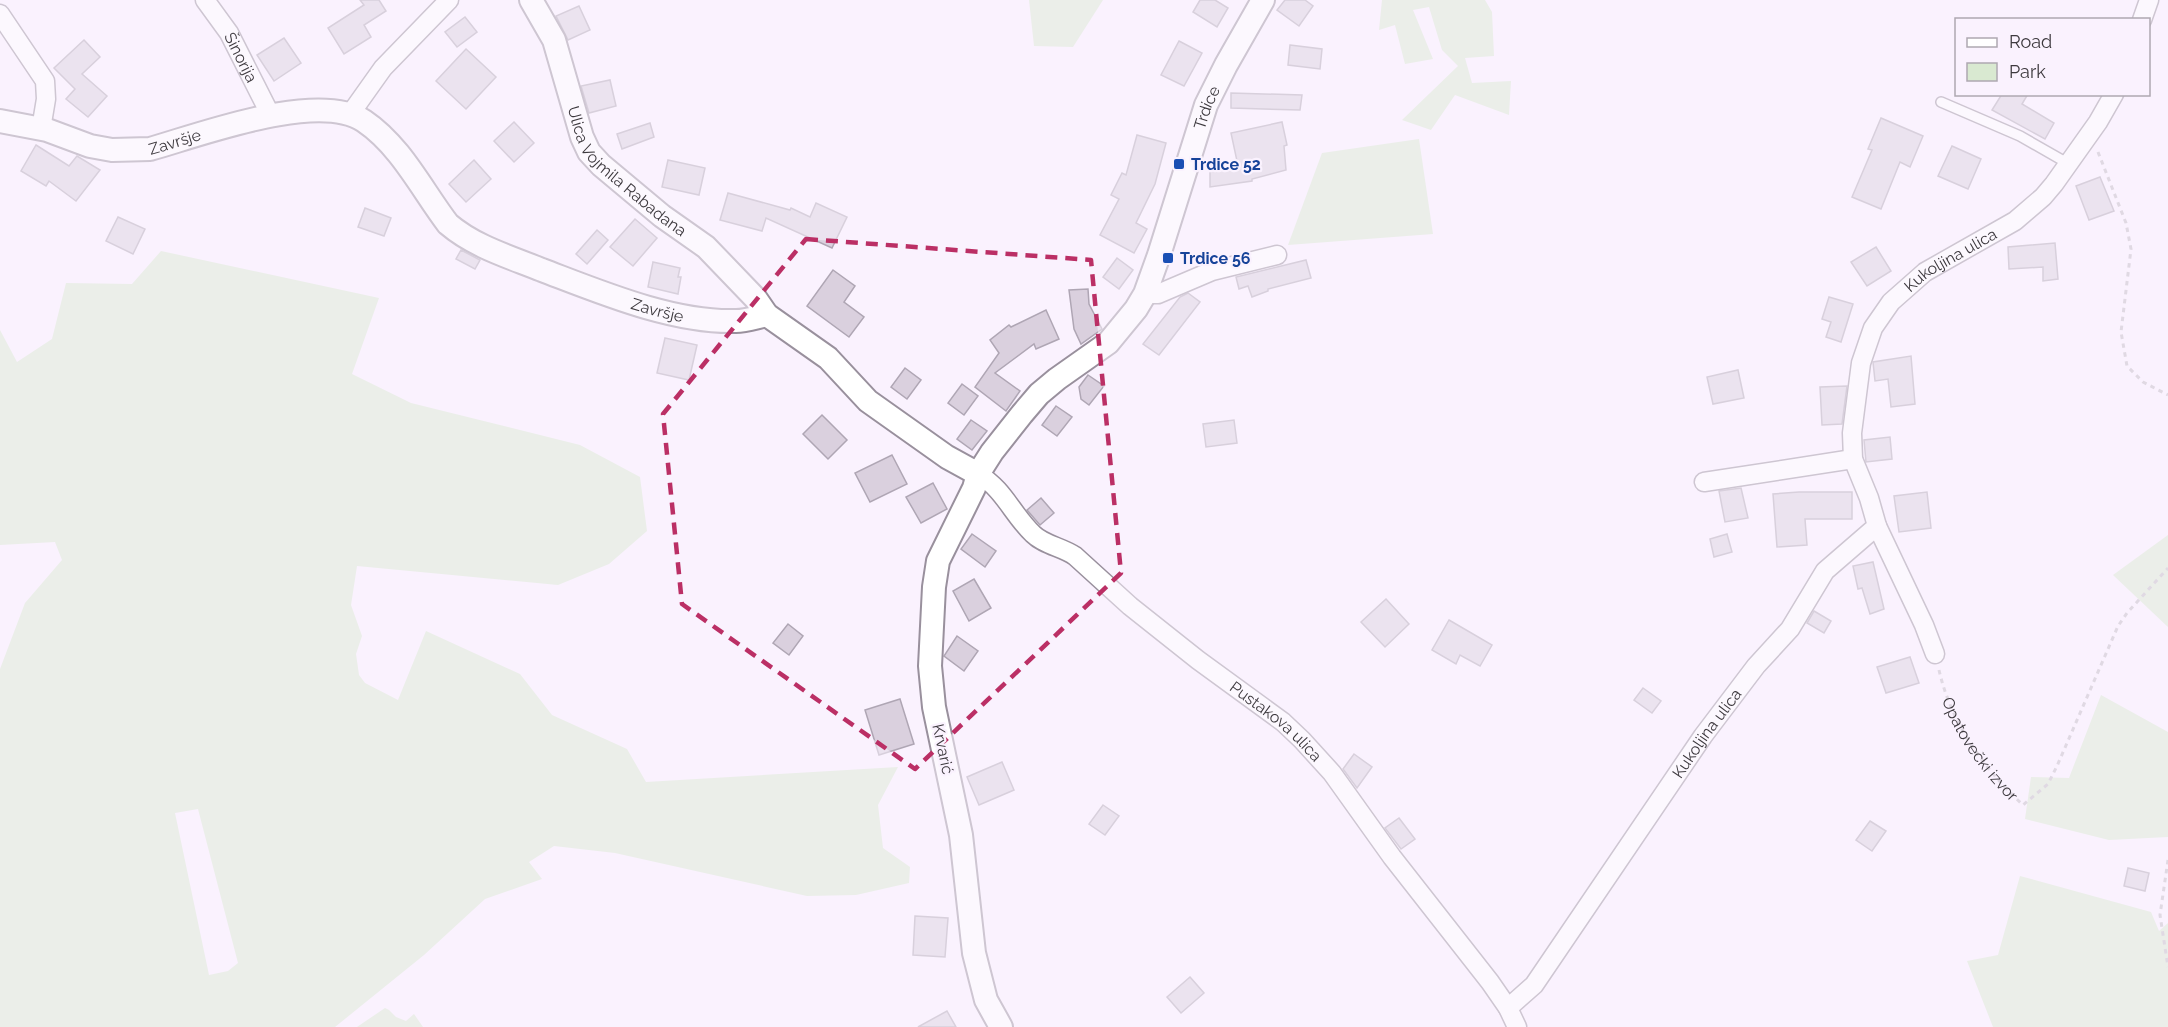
<svg xmlns="http://www.w3.org/2000/svg" width="2168" height="1027" font-family="Raleway,sans-serif">
<rect width="100%" height="100%" fill="#faf2fe"/>
<!-- green -->
<g fill="#d9e9d1" fill-rule="evenodd">
<path d="M 1029,0 L 1103,0 L 1073,47 L 1034,46 Z"/>
<path d="M 1382,0 L 1485,0 L 1492,12 L 1494,56 L 1465,58 L 1472,83 L 1511,81 L 1509,115 L 1455,95 L 1431,130 L 1402,120 L 1458,66 L 1442,50 L 1429,7 L 1413,10 L 1433,59 L 1405,64 L 1395,25 L 1379,30 Z"/>
<path d="M 1419,139 L 1433,234 L 1288,245 L 1322,153 Z"/>
<path d="M 161,251 L 379,298 L 352,374 L 411,403 L 580,445 L 640,477 L 647,531 L 609,564 L 558,585 L 357,566 L 351,605 L 362,636 L 356,654 L 359,675 L 365,683 L 398,700 L 426,631 L 520,674 L 552,715 L 627,749 L 646,782 L 898,767 L 878,805 L 883,848 L 910,867 L 909,883 L 856,895 L 807,896 L 615,853 L 554,846 L 529,862 L 542,879 L 485,899 L 424,955 L 335,1027 L 0,1027 L 0,669 L 25,603 L 62,560 L 55,542 L 0,545 L 0,330 L 17,362 L 52,339 L 66,283 L 132,284 ZM 198,809 L 238,963 L 228,971 L 209,975 L 175,813 Z"/>
<path d="M 2168,535 L 2168,627 L 2113,575 Z"/>
<path d="M 2101,695 L 2168,732 L 2168,837 L 2109,840 L 2025,819 L 2031,777 L 2069,778 Z"/>
<path d="M 2020,876 L 2151,912 L 2159,931 L 2168,923 L 2168,1027 L 1993,1027 L 1967,961 L 1998,955 Z"/>
<path d="M 385,1008 L 389,1010 L 396,1017 L 406,1021 L 414,1014 L 423,1027 L 357,1027 Z"/>
</g>
<!-- building -->
<g fill="#dad0de" stroke="#afa6b4" stroke-width="1.5">
<path d="M 360,0 L 379,0 L 386,11 L 364,25 L 371,37 L 344,54 L 328,28 L 364,5 Z"/>
<path d="M 1200,0 L 1215,0 L 1228,8 L 1217,27 L 1193,12 Z"/>
<path d="M 1285,0 L 1305,0 L 1313,6 L 1299,26 L 1277,10 Z"/>
<path d="M 579,6 L 590,30 L 568,40 L 556,16 Z"/>
<path d="M 465,17 L 477,32 L 457,47 L 445,32 Z"/>
<path d="M 284,38 L 301,63 L 274,81 L 257,55 Z"/>
<path d="M 84,40 L 100,57 L 82,74 L 107,96 L 88,117 L 66,99 L 75,89 L 54,68 Z"/>
<path d="M 1179,41 L 1202,53 L 1184,86 L 1161,75 Z"/>
<path d="M 1290,45 L 1322,49 L 1320,69 L 1288,65 Z"/>
<path d="M 466,49 L 496,77 L 466,109 L 436,81 Z"/>
<path d="M 610,80 L 616,106 L 589,113 L 581,86 Z"/>
<path d="M 1231,93 L 1302,95 L 1300,110 L 1231,108 Z"/>
<path d="M 2002,94 L 2028,94 L 2022,104 L 2054,123 L 2045,139 L 1992,110 Z"/>
<path d="M 1881,118 L 1923,136 L 1910,167 L 1900,162 L 1881,209 L 1852,197 L 1872,150 L 1868,149 Z"/>
<path d="M 514,122 L 534,143 L 514,162 L 494,141 Z"/>
<path d="M 1282,122 L 1287,145 L 1284,146 L 1286,170 L 1252,179 L 1252,181 L 1210,187 L 1210,164 L 1237,161 L 1231,133 Z"/>
<path d="M 650,123 L 654,137 L 622,149 L 617,134 Z"/>
<path d="M 1137,135 L 1166,143 L 1155,184 L 1136,223 L 1147,229 L 1134,253 L 1100,235 L 1119,199 L 1111,195 L 1122,173 L 1126,175 Z"/>
<path d="M 36,145 L 69,166 L 77,156 L 100,170 L 76,201 L 49,181 L 46,186 L 21,171 Z"/>
<path d="M 1952,146 L 1981,159 L 1968,189 L 1938,176 Z"/>
<path d="M 474,160 L 491,179 L 466,202 L 449,184 Z"/>
<path d="M 668,160 L 705,168 L 699,195 L 662,187 Z"/>
<path d="M 2100,177 L 2114,211 L 2089,220 L 2076,186 Z"/>
<path d="M 728,193 L 790,210 L 791,208 L 810,217 L 816,203 L 847,217 L 832,248 L 766,218 L 762,231 L 720,220 Z"/>
<path d="M 365,208 L 391,218 L 384,236 L 358,227 Z"/>
<path d="M 118,217 L 145,229 L 133,254 L 106,241 Z"/>
<path d="M 635,219 L 657,238 L 633,266 L 610,247 Z"/>
<path d="M 597,230 L 608,240 L 587,264 L 576,254 Z"/>
<path d="M 2055,243 L 2058,279 L 2043,281 L 2043,267 L 2009,269 L 2008,247 Z"/>
<path d="M 1876,247 L 1891,271 L 1867,286 L 1851,262 Z"/>
<path d="M 461,250 L 480,260 L 475,269 L 456,259 Z"/>
<path d="M 1117,258 L 1133,270 L 1119,289 L 1103,277 Z"/>
<path d="M 1306,260 L 1311,278 L 1268,289 L 1268,291 L 1252,297 L 1248,286 L 1239,289 L 1236,277 Z"/>
<path d="M 653,262 L 680,268 L 678,277 L 681,277 L 678,294 L 648,287 Z"/>
<path d="M 833,270 L 855,286 L 844,302 L 864,317 L 849,337 L 807,306 Z"/>
<path d="M 1088,289 L 1089,304 L 1102,329 L 1081,344 L 1074,329 L 1069,290 Z"/>
<path d="M 1188,293 L 1200,302 L 1159,355 L 1143,344 L 1180,297 Z"/>
<path d="M 1829,297 L 1853,304 L 1841,342 L 1826,337 L 1831,322 L 1822,319 Z"/>
<path d="M 1046,310 L 1059,339 L 1036,349 L 1034,344 L 995,373 L 1020,391 L 1006,411 L 975,387 L 999,353 L 990,340 L 1009,325 L 1011,327 Z"/>
<path d="M 665,338 L 697,345 L 689,380 L 657,373 Z"/>
<path d="M 1911,356 L 1915,404 L 1891,407 L 1888,379 L 1875,381 L 1873,362 Z"/>
<path d="M 905,368 L 921,380 L 907,399 L 891,387 Z"/>
<path d="M 1738,370 L 1744,398 L 1713,404 L 1707,377 Z"/>
<path d="M 1088,375 L 1104,386 L 1089,405 L 1081,399 L 1079,387 Z"/>
<path d="M 962,384 L 978,396 L 964,415 L 948,403 Z"/>
<path d="M 1847,386 L 1842,424 L 1822,425 L 1820,387 Z"/>
<path d="M 1056,406 L 1072,417 L 1057,436 L 1042,425 Z"/>
<path d="M 822,415 L 847,440 L 828,459 L 803,434 Z"/>
<path d="M 971,420 L 987,431 L 972,450 L 957,439 Z"/>
<path d="M 1234,420 L 1237,443 L 1206,447 L 1203,424 Z"/>
<path d="M 1890,437 L 1892,459 L 1866,462 L 1864,440 Z"/>
<path d="M 892,455 L 907,484 L 870,502 L 855,473 Z"/>
<path d="M 933,483 L 947,509 L 921,523 L 906,497 Z"/>
<path d="M 1741,488 L 1748,518 L 1725,522 L 1719,491 Z"/>
<path d="M 1799,492 L 1852,492 L 1852,519 L 1805,519 L 1807,545 L 1777,547 L 1773,494 Z"/>
<path d="M 1927,492 L 1931,528 L 1899,532 L 1894,496 Z"/>
<path d="M 1041,498 L 1054,513 L 1040,525 L 1027,510 Z"/>
<path d="M 972,534 L 996,551 L 985,567 L 961,549 Z"/>
<path d="M 1727,534 L 1732,552 L 1714,557 L 1710,539 Z"/>
<path d="M 1873,562 L 1884,609 L 1870,614 L 1862,588 L 1858,589 L 1853,566 Z"/>
<path d="M 974,579 L 991,608 L 969,621 L 953,591 Z"/>
<path d="M 1386,599 L 1409,624 L 1385,647 L 1361,622 Z"/>
<path d="M 1814,611 L 1831,621 L 1824,633 L 1807,623 Z"/>
<path d="M 1449,620 L 1492,645 L 1480,666 L 1460,655 L 1456,664 L 1432,650 Z"/>
<path d="M 788,624 L 803,636 L 789,655 L 773,643 Z"/>
<path d="M 957,636 L 978,651 L 964,671 L 944,656 Z"/>
<path d="M 1910,657 L 1919,683 L 1886,693 L 1877,667 Z"/>
<path d="M 1643,688 L 1661,701 L 1652,713 L 1634,700 Z"/>
<path d="M 900,699 L 914,744 L 879,755 L 865,710 Z"/>
<path d="M 1354,754 L 1372,767 L 1357,788 L 1343,769 Z"/>
<path d="M 1002,762 L 1014,790 L 979,805 L 967,777 Z"/>
<path d="M 1103,805 L 1119,816 L 1105,835 L 1089,824 Z"/>
<path d="M 1399,818 L 1415,839 L 1401,849 L 1385,828 Z"/>
<path d="M 1870,821 L 1886,831 L 1872,851 L 1856,840 Z"/>
<path d="M 2128,868 L 2149,873 L 2145,891 L 2124,886 Z"/>
<path d="M 915,916 L 948,918 L 945,957 L 913,955 Z"/>
<path d="M 1190,977 L 1204,993 L 1181,1013 L 1167,997 Z"/>
<path d="M 947,1011 L 956,1027 L 918,1027 Z"/>
</g>
<g fill="none" stroke-linecap="round" stroke-linejoin="round">
<defs>
<path id="service" d="M 1941,102 L 2020,136 L 2069,164"/>
<g id="minor">
<path id="s2" d="M 205,0 L 229,33 L 271,116"/>
<path d="M 0,14 L 45,81 L 46,99 L 41,129"/>
<path d="M 2142,20 L 2149,0"/>
<path d="M 351,113 L 383,68 L 449,0"/>
<path d="M 1145,294 L 1158,294 L 1212,271 L 1277,255"/>
<path id="s3" d="M 978,474 C 1004,489 1012,514 1033,534 C 1044,545 1062,547 1075,556 L 1130,606 L 1198,660 L 1283,722 L 1302,740 L 1332,773 L 1392,857 L 1490,982 L 1508,1008 L 1517,1027"/>
<path d="M 1704,482 L 1853,459"/>
<path d="M 1877,526 L 1924,625 L 1935,654"/>
<path id="s4" d="M 1508,1008 L 1534,985 L 1703,736 L 1756,666 L 1790,629 L 1825,571 L 1877,526 L 1869,498 L 1853,459 L 1852,433 L 1861,363 L 1873,328 L 1891,302 L 1925,272 L 2015,221 L 2043,197 L 2054,184 L 2098,122 L 2114,94"/>
</g>
<g id="tertiary">
<path id="s5" d="M 531,0 L 554,40 L 582,137 L 589,152 L 601,165 L 662,216 L 706,247 L 756,299 L 767,315 L 828,358 L 868,401 L 947,457 L 978,474"/>
<path id="s6" d="M 0,121 L 47,130 L 90,146 L 112,150 L 150,149 C 200,135 318,90 364,121 C 401,146 422,190 448,224 C 475,247 510,257 542,270 C 600,292 673,323 736,321 C 746,321 757,317 767,315"/>
<path id="s7" d="M 1001,1027 L 986,1000 L 974,953 L 961,835 L 934,707 L 930,666 L 934,587 L 938,561 L 974,488 L 978,474 L 992,452 L 1022,414 L 1039,394 L 1057,379 L 1108,343 L 1136,309 L 1145,294 L 1159,255 L 1206,105 L 1226,65 L 1263,0"/>
</g>
</defs>
<!-- service casing -->
<use href="#service" stroke="#99909d" stroke-width="12"/>
<!-- minor casing -->
<use href="#minor" stroke="#99909d" stroke-width="21"/>
<!-- tertiary casing -->
<use href="#tertiary" stroke="#99909d" stroke-width="26"/>
<!-- path -->
<g stroke="#c1bac4" stroke-width="3" stroke-dasharray="4.5 4.5" stroke-linecap="butt">
<path d="M 2098,152 L 2126,223 L 2131,249 L 2121,332 L 2127,366 L 2143,382 L 2168,395"/>
<path id="s1" d="M 1939,670 C 1951,723 1984,769 2023,805 L 2048,784 L 2057,766 L 2118,626 L 2127,613 L 2168,568"/>
<path d="M 2168,860 L 2160,915 L 2168,967"/>
</g>
<!-- service -->
<use href="#service" stroke="#fff" stroke-width="9"/>
<!-- minor -->
<use href="#minor" stroke="#fff" stroke-width="18"/>
<!-- tertiary -->
<use href="#tertiary" stroke="#fff" stroke-width="22"/>
</g>
<!-- marked area -->
<path d="M0 0H2168V1027H0ZM 806,239 L 1091,260 L 1121,573 L 915,769 L 682,604 L 663,414 Z" fill="#faf2fe" fill-opacity=".55" fill-rule="evenodd"/>
<path fill="none" stroke="#bb2f65" stroke-width="4.5" stroke-dasharray="12 8" stroke-linejoin="round" d="M 806,239 L 1091,260 L 1121,573 L 915,769 L 682,604 L 663,414 Z"/>
<!-- markers -->
<g fill="#1a4fb4" stroke="#faf2fe" stroke-width="2">
<rect x="1173" y="158" width="12" height="12" rx="3"/>
<rect x="1162" y="252" width="12" height="12" rx="3"/>
</g>
<g text-anchor="middle" dominant-baseline="central" stroke-width="4.5" stroke-linejoin="round" paint-order="stroke">
<!-- street labels -->
<g font-size="16" fill="#3d393e" stroke="#faf2fe">
<text stroke="none"><textPath href="#s2" startOffset="68">Šinorija</textPath></text>
<text stroke="none"><textPath href="#s7" startOffset="1016">Trdice</textPath></text>
<text stroke="none"><textPath href="#s6" startOffset="180">Završje</textPath></text>
<text stroke="none"><textPath href="#s5" startOffset="202">Ulica Vojmila Rabadana</textPath></text>
<text stroke="none"><textPath href="#s4" startOffset="920">Kukoljina ulica</textPath></text>
<text stroke="none"><textPath href="#s6" startOffset="736">Završje</textPath></text>
<text stroke="none"><textPath href="#s3" startOffset="390">Pustakova ulica</textPath></text>
<text stroke="none"><textPath href="#s4" startOffset="340">Kukoljina ulica</textPath></text>
<text stroke="none"><textPath href="#s1" startOffset="90">Opatovečki izvor</textPath></text>
<text transform="translate(943 749) rotate(78)">Krvarić</text>
</g>
<!-- transit labels -->
<g font-size="16" font-weight="bold" fill="#164399" stroke="#faf2fe" text-anchor="start">
<text x="1191" y="164">Trdice 52</text>
<text x="1180" y="258">Trdice 56</text>
</g>
</g>
<!-- legend -->
<rect x="1955" y="18" width="195" height="78" fill="#faf2fe" stroke="#aea8b1" stroke-width="1.5"/>
<rect x="1967" y="38" width="30" height="9" fill="#ffffff" stroke="#aea8b1" stroke-width="1.5"/>
<text x="2009" y="48" font-size="18" fill="#3d393e">Road</text>
<rect x="1967" y="63" width="30" height="18" fill="#d9e9d1" stroke="#aea8b1" stroke-width="1.5"/>
<text x="2009" y="78" font-size="18" fill="#3d393e">Park</text>
</svg>
